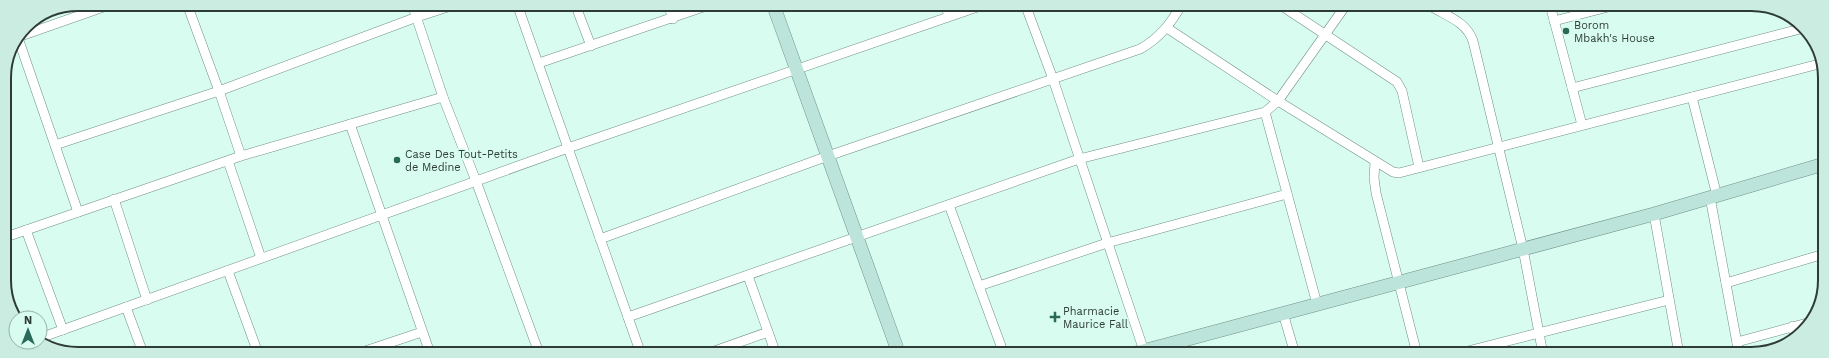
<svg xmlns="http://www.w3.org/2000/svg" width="1829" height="358" font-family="'Work Sans',sans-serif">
<rect width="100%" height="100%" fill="#d9fcf0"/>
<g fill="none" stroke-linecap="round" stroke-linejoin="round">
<defs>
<g id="street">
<path d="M 187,4 L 219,91 L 241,156"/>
<path d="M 412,4 L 443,97 L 476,181 L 539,353"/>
<path d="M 517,4 L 641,354"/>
<path d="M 575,4 L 591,46"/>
<path d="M 668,4 L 673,19"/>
<path d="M 945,4 L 949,16"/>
<path d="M 1025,4 L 1053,79 L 1144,351"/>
<path d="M 1279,4 L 1397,82 L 1402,91 L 1419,167"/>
<path d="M 1429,5 C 1446,16 1466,21 1473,41 L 1523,249 L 1543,354"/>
<path d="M 1550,5 L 1582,125"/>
<path d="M 1554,21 L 1616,5"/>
<path d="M 1167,28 L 1278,101 L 1393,172 L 1399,173 L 1823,63"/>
<path d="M 18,37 L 112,4"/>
<path d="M 18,38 L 78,212"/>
<path d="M 539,63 L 712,4"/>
<path d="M 1572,88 L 1804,28"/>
<path d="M 1692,97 L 1717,196"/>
<path d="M 1265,112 L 1317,304"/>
<path d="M 350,124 L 430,353"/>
<path d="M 55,145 L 219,91 L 417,17 L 457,4"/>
<path d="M 228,161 L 261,258"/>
<path d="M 1375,162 L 1374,178 L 1376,193 L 1417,354"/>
<path d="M 1820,166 L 1824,181"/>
<path d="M 1710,197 L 1739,354"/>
<path d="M 114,199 L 147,300"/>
<path d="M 949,205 L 1004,354"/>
<path d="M 1654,214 L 1679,354"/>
<path d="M 26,230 L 63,330"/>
<path d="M 6,237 L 241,156 L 443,97"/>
<path d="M 600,239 L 828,156 L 1140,49 C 1160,38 1171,23 1182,4"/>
<path d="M 228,271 L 258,353"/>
<path d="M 748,276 L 776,354"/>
<path d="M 1726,283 L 1824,254"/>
<path d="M 979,286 L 1107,243 L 1287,194"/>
<path d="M 126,307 L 143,353"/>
<path d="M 1283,313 L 1295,354"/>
<path d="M 628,317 L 1079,159 L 1265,112 L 1278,101 L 1346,5"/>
<path d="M 1793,326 L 1795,338"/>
<path d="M 40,338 L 568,148 L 986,4"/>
<path d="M 1737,342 L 1807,323"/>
<path d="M 359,353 L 422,332"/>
<path d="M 706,354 L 768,332"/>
<path d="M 1456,354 L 1669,300"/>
</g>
<g id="secondary">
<path d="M 773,4 L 899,354"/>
<path d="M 1132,354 L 1654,214 L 1824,164"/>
</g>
</defs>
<!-- street casing -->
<use href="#street" stroke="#709085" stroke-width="10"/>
<!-- secondary casing -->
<use href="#secondary" stroke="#709085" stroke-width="14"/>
<!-- street -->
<use href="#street" stroke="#fff" stroke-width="9"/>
<!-- secondary -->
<use href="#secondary" stroke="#bce4da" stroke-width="13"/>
</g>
<!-- markers -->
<g fill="#286957" stroke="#d9fcf0" stroke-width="1.5">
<circle cx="1566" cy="31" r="4"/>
<circle cx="397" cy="160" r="4"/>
<path d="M1053 311h4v4h4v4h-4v4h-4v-4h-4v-4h4z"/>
</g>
<g text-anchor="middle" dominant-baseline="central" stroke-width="4" stroke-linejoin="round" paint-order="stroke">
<!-- poi labels -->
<g font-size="11" fill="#2e3c37" stroke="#d9fcf0" text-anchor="start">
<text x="1574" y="25">Borom<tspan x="1574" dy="13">Mbakh's House</tspan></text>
<text x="405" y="154">Case Des Tout-Petits<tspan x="405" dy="13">de Medine</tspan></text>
<text x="1063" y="311">Pharmacie<tspan x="1063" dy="13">Maurice Fall</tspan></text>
</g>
</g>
<!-- crop -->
<path d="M0 0H1829V358H0ZM78 11H1751A67 67 0 0 1 1818 78V280A67 67 0 0 1 1751 347H78A67 67 0 0 1 11 280V78A67 67 0 0 1 78 11Z" fill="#cbede1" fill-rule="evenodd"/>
<path fill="none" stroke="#2e3c37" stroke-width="2" d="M78 11H1751A67 67 0 0 1 1818 78V280A67 67 0 0 1 1751 347H78A67 67 0 0 1 11 280V78A67 67 0 0 1 78 11Z"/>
<!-- north arrow -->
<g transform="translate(28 330)"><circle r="19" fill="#d9fcf0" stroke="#95afa6"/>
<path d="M0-3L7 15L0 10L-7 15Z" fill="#286957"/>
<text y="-6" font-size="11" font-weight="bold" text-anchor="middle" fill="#2e3c37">N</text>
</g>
</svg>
